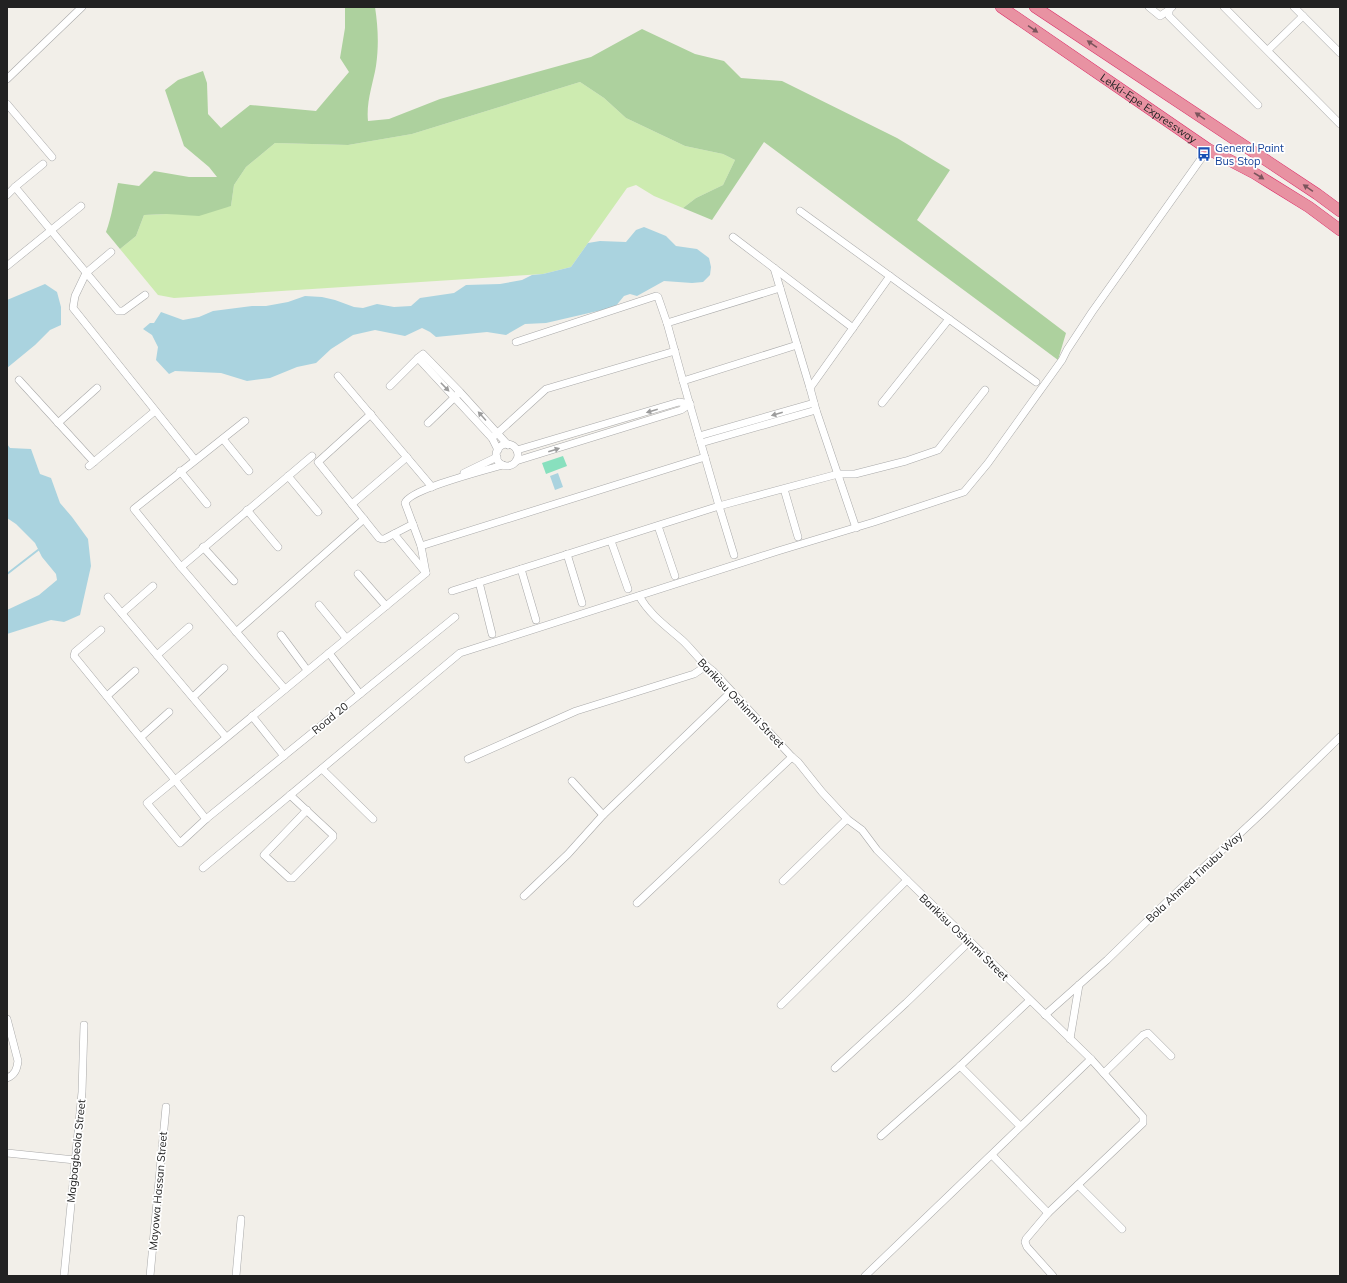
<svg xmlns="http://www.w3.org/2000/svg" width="1347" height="1283" font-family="Mulish,sans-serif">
<rect width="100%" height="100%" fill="#f2efe9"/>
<!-- grass -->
<path fill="#cdebb0" d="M 580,82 L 604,98 L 626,118 L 685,146 L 723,154 L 735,160 L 723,185 L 696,198 L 683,208 L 654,196 L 636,185 L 627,188 L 571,267 L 543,274 L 174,298 L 158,295 L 120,249 L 136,236 L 144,215 L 167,214 L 231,206 L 234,185 L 246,167 L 275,143 L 348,145 L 412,134 Z"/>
<!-- forest -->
<path fill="#add19e" d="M 345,7 L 375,7 C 378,27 379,45 376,66 C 373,84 366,102 368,121 L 389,119 L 440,99 L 591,57 L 642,29 L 695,54 L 724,61 L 741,78 L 782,81 L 897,138 L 950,170 L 917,220 L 1066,333 L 1058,360 L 764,142 L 712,220 L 683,208 L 696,198 L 723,185 L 735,160 L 723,154 L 685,146 L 626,118 L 604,98 L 580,82 L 412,134 L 348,145 L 275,143 L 246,167 L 234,185 L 231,206 L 199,216 L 167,214 L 144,215 L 136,236 L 120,249 L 106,232 C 112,216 114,199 118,183 L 139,186 L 154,171 L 189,177 L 217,177 L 209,167 L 184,146 L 165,90 L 178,80 L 203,71 L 207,83 L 208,114 L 221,128 L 250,105 L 316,111 L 349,72 L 340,58 L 345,28 Z"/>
<!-- pitch -->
<path fill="#88e0be" d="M 563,456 L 567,466 L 546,474 L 542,463 Z"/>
<!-- water -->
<g fill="#aad3df">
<path d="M 644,227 L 666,236 L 676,246 L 697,249 L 709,258 L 711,267 L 710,275 L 703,282 L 692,283 L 664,281 L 637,296 L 630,294 L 624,296 L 615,307 L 546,323 L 525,324 L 506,335 L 487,332 L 436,337 L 430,332 L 422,328 L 405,336 L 375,330 L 353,335 L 331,349 L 316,363 L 297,367 L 270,378 L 247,381 L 221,373 L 175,371 L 169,374 L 156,360 L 158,347 L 152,335 L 143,329 L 150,323 L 154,323 L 161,312 L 183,320 L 199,317 L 213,311 L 252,306 L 266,306 L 288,302 L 305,296 L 322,297 L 335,300 L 354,307 L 363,308 L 377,304 L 394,307 L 411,306 L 420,298 L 454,293 L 466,285 L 500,284 L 522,280 L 532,275 L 543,274 L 571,267 L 588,243 L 600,241 L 626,242 L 636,230 Z"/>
<path d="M 45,284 L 57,292 L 61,307 L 61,325 L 50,330 L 35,345 L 7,368 L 7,300 Z"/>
<path d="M 7,444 L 10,448 L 31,449 L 40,474 L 51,478 L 60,503 L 72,517 L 88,539 L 91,566 L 80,615 L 64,622 L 51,620 L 7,634 L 7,610 L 39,595 L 57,580 L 56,574 L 42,557 L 35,543 L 16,524 L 7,518 Z"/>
<path d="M 558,473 L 563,487 L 555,490 L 550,476 Z"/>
</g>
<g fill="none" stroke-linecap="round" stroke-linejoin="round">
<!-- stream -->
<path stroke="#aad3df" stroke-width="2" d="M 7,574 L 38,550"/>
<defs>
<g id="minor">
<path d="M 1149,7 L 1160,16 L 1169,10"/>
<path d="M 1172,7 L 1169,10 L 1169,16 L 1258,105"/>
<path d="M 1224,7 L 1340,124"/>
<path d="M 1294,7 L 1340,53"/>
<path d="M 1268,50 L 1303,16"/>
<path d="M 7,79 L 82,7"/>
<path d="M 7,104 L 52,157"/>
<path d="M 15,187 L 43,164"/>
<path d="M 7,195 L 15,187 L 118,311 L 123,311 L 145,295"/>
<path d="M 800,211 L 1036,382"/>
<path d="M 733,237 L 853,328"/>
<path d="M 111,252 L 86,273 L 75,296 L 73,308 L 195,460"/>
<path d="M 7,266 L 81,206"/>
<path d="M 774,268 L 810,388"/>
<path d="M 667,323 L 780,288"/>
<path d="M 516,342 L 656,296 L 658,297 L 667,323 L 683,381 L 797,345"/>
<path d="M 418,358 L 492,438 L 498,450"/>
<path d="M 338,376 L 432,487"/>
<path d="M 19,380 L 94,462"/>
<path d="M 683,381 L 719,506 L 838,474 L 855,474 L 906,461 L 938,450 L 985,390"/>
<path d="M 390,386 L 418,358 L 423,354 L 460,392 L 508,445"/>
<path d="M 882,403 L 949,319"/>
<path d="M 371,414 L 318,462 L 379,538 L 382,539 L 384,539 L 413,524"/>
<path d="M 245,421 L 134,509 L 181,567 L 285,689"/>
<path d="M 58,423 L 97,388"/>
<path d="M 428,423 L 457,395"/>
<path d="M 699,436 L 814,403"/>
<path d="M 492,438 L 546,389 L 675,351"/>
<path d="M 223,439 L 249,471"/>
<path d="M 701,443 L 816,410"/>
<circle cx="507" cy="455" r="11"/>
<path d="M 517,450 L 679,402 L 690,404"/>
<path d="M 516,461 L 681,410 L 690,404"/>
<path d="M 89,466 L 155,411"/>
<path d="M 180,471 L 207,504"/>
<path d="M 464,473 L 497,457"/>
<path d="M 288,476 L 318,512"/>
<path d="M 784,489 L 798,537"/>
<path d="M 352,504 L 407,457"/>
<path d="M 247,510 L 278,547"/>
<path d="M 658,526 L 675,576"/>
<path d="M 856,528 L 816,410 L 810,388 L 890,276"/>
<path d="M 394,534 L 426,573"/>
<path d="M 611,541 L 628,589"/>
<path d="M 421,546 L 405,503 C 410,489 486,470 503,465"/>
<path d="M 203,547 L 234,581"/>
<path d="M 567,554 L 582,603"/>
<path d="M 181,567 L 312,456"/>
<path d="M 521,569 L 536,620"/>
<path d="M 358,574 L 386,606"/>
<path d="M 479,582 L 492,634"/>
<path d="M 452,591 L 719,506 L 734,555"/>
<path d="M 639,596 C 650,615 666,626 682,640 C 693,650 700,662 713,671 L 792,757 L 798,762 L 822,792 L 847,819 L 862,830 L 877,850 L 907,880 L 1091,1059 L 1143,1117 L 1143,1123 L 1048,1213 L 1026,1239 L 1025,1242 L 1027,1247 L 1053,1276"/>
<path d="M 108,597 L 226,737"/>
<path d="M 319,605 L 346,638"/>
<path d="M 122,613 L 153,586"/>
<path d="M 101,630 L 75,652 L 74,656 L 175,780 L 147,803 L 180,843 L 206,819 L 455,617"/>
<path d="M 236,632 L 364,519"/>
<path d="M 281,635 L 307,670"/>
<path d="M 329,653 L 360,694"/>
<path d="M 157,655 L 189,627"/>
<path d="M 107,696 L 135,671"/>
<path d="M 193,697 L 224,668"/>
<path d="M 252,716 L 284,756"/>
<path d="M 141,737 L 169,712"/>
<path d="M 468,759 L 576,711 L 694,674 L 706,666"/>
<path d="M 322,769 L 373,819"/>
<path d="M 572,781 L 603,815"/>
<path d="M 290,795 L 333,835 L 333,837 L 293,878 L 289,878 L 264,855 L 307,810"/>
<path d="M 206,819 L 175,780 L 426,573 L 421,546 L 705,457"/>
<path d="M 203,868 L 460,653 L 778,551 L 874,522 L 964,492 L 988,463 L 1062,360 L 1067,350 L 1092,312 L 1208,149"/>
<path d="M 783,881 L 847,819"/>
<path d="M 524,896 L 568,854 L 603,815 L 731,692"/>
<path d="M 637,903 L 792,757"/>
<path d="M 781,1005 L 907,880"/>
<path d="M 1045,1015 L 1107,960 L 1177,892 L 1265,810 L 1340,737"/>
<path d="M 7,1019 L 18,1061 C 17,1069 15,1075 7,1078"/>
<path d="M 1070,1039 L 1079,985"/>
<path d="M 960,1066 L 1020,1126"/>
<path d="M 835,1068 L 906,1003 L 969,942"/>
<path d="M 1104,1073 L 1143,1035 L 1148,1033 L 1171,1056"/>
<path d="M 881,1136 L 960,1066 L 1029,1001"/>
<path d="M 7,1153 L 75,1160"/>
<path d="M 992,1155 L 1048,1213"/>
<path d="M 1078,1185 L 1122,1229"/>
<path d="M 64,1276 L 82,1092 L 84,1025"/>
<path d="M 150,1276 L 166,1107"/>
<path d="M 236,1276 L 241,1219"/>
<path d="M 865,1276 L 1091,1059"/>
</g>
<g id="highway">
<path id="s1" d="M 1001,7 L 1208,149 L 1254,173 L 1309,207 L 1340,230"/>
<path d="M 1035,7 L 1317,194 L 1340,211"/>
</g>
</defs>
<!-- minor casing -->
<use href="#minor" stroke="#a9a9a9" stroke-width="8"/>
<!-- highway casing -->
<use href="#highway" stroke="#dc2a67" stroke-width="12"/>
<!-- minor -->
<use href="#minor" stroke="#fff" stroke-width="7"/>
<!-- highway -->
<use href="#highway" stroke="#e892a2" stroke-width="11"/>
</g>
<!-- one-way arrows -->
<defs><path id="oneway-solid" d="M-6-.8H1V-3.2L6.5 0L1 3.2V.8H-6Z"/></defs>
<g fill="#7b545c">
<use href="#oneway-solid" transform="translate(1033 29) rotate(34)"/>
<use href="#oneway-solid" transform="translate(1092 44) rotate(-146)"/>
<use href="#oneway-solid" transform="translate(1200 116) rotate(-146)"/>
<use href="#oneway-solid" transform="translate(1259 176) rotate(32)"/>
<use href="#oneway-solid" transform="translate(1308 188) rotate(-146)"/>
</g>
<g fill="#9c9c9c">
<use href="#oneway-solid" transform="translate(445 387) rotate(46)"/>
<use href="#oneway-solid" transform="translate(652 411) rotate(164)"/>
<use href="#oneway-solid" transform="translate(777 414) rotate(164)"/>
<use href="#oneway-solid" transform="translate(482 416) rotate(-132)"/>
<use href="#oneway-solid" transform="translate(554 450) rotate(-17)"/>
</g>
<!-- icons -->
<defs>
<symbol id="bus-bare" viewBox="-9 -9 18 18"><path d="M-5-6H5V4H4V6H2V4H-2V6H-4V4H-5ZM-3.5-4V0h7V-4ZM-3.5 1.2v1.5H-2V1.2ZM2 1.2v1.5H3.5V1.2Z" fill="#1a4fb4" stroke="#fff" stroke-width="2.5" paint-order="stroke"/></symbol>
</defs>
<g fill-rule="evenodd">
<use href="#bus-bare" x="1194" y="144" width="20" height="20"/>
</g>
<g text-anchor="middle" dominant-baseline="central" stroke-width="3.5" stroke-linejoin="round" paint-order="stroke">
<!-- street labels -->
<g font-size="11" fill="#222" stroke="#fff">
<text stroke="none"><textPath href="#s1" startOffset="179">Lekki-Epe Expressway</textPath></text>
<text transform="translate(741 703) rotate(46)">Barikisu Oshinmi Street</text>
<text transform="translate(330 718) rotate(-39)">Road 20</text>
<text transform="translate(1194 877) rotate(-43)">Bola Ahmed Tinubu Way</text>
<text transform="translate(964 937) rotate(44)">Barikisu Oshinmi Street</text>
<text transform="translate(76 1151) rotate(-84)">Magbagbeola Street</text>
<text transform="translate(158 1191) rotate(-85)">Mayowa Hassan Street</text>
</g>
<!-- transit labels -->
<g font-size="11" fill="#164399" stroke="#fff" text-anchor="start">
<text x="1215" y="148">General Paint<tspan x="1215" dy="13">Bus Stop</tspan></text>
</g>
</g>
<!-- border -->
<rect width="1347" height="1283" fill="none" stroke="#222222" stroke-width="16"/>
</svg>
